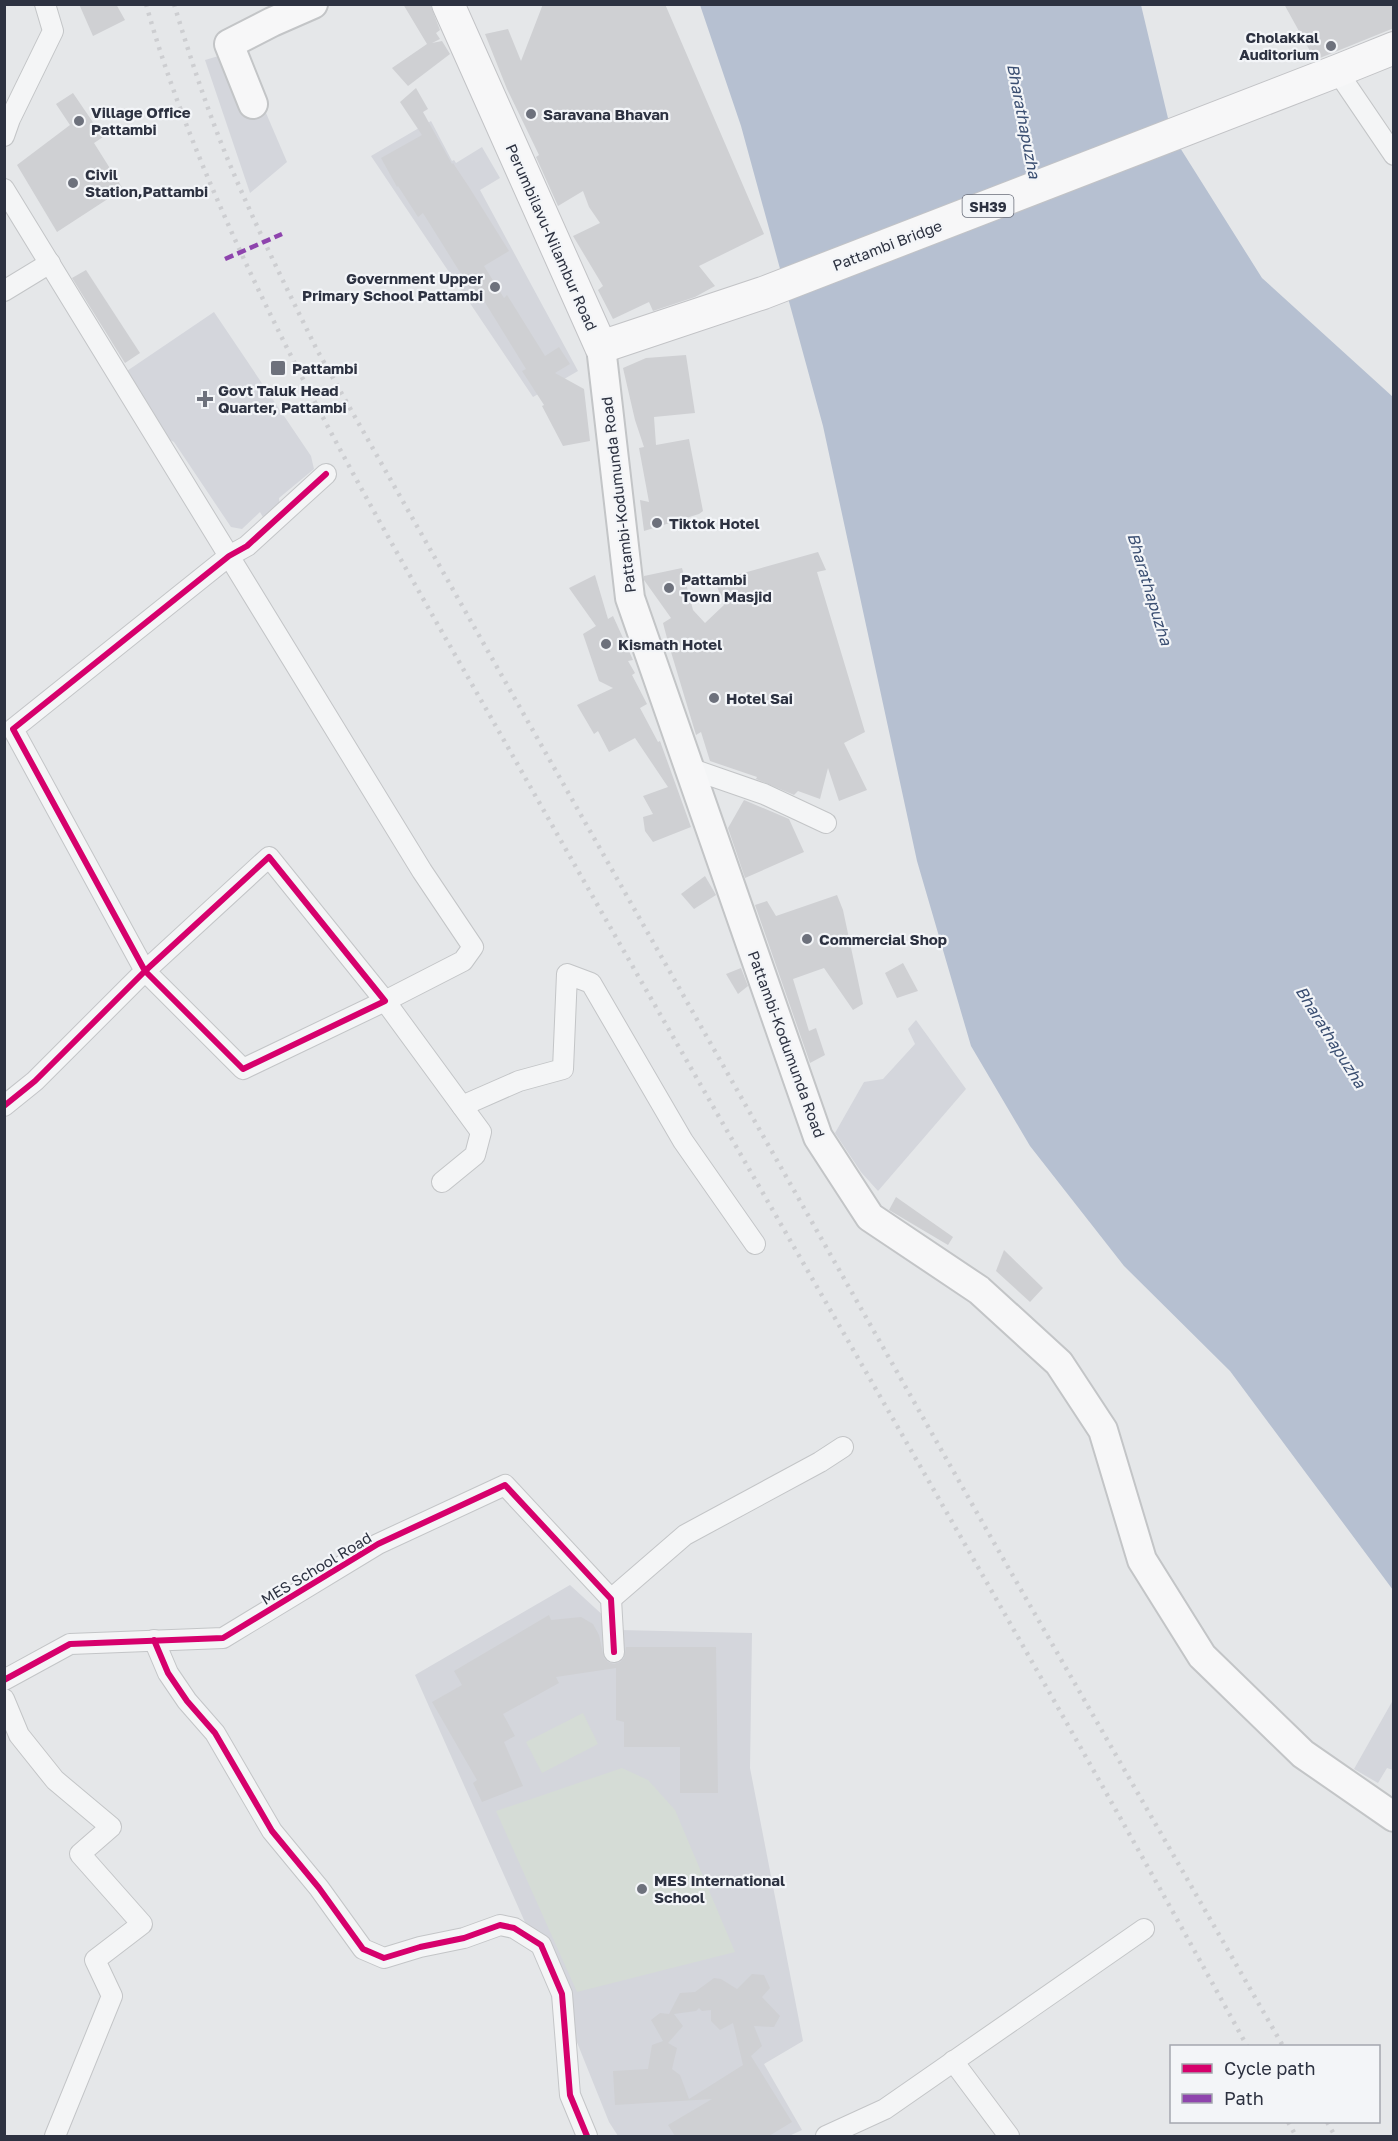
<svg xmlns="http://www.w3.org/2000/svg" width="1398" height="2141" font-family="'Golos Text',sans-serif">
<rect width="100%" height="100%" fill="#e5e7e9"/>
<!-- built -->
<g fill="#d4d6dc">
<path d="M 239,50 L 287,162 L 250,193 L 205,60 Z"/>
<path d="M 431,121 L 452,161 L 454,160 L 456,163 L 482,147 L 500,178 L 480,190 L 578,371 L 533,397 L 371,156 Z"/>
<path d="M 214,312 L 311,456 L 314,469 L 279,498 L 280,510 L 264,519 L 260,512 L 242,529 L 231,527 L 174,442 L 159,434 L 121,375 Z"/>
<path d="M 916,1020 L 966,1089 L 878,1191 L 861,1172 L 835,1133 L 864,1082 L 883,1079 L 915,1044 L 908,1029 Z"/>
<path d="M 570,1585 L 619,1630 L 752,1633 L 750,1768 L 803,2041 L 764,2064 L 802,2130 L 789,2136 L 618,2136 L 609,2122 L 564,2010 L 415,1675 Z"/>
<path d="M 1393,1700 L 1393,1770 L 1387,1768 L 1378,1783 L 1354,1769 Z"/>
</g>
<!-- green -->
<g fill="#d5dcd6">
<path d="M 583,1713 L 598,1744 L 542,1773 L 526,1742 Z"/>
<path d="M 622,1768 L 648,1780 L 675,1810 L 735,1952 L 577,1992 L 496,1811 Z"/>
</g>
<!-- water -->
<path fill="#b6c0d1" d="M 700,5 L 1141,5 L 1172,135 L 1262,278 L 1393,397 L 1393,1590 L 1230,1371 L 1124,1266 L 1030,1146 L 971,1046 L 917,861 L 823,426 L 741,126 Z"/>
<!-- building -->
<g fill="#cfd0d3" fill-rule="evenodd">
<path d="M 79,4 L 116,4 L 125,20 L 93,36 Z"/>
<path d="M 403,4 L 430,4 L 440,30 L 436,33 L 440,39 L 432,43 L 442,41 L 450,54 L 408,86 L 392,68 L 427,44 Z"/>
<path d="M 543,4 L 665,4 L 764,234 L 699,266 L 715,286 L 695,297 L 653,311 L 649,302 L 613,319 L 598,290 L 603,286 L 573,236 L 600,223 L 589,207 L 583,191 L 558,206 L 536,157 L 539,155 L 507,89 L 485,34 L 508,29 L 521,61 Z"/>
<path d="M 1284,4 L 1391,4 L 1394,11 L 1394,28 L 1315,60 Z"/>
<path d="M 416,88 L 428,109 L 423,112 L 452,164 L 453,163 L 469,187 L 509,251 L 484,266 L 504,298 L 507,295 L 545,356 L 559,347 L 570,364 L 555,373 L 584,389 L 590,441 L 563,446 L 542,406 L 544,405 L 522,371 L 526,369 L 481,296 L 476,298 L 423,213 L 418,217 L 398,186 L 397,187 L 381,158 L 422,135 L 400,102 Z"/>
<path d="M 73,93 L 103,137 L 94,143 L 123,189 L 57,232 L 17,165 L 70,125 L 56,104 Z"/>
<path d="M 86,270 L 140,353 L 125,363 L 72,278 Z"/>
<path d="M 686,355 L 695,413 L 654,417 L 656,445 L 689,439 L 703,511 L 699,514 L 644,531 L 640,500 L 649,502 L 639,448 L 644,447 L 635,420 L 623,368 L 646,358 Z"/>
<path d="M 818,552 L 826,570 L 817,572 L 865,732 L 844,743 L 867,790 L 839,801 L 828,768 L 820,799 L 798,791 L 794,795 L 756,779 L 757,777 L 710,761 L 701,732 L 696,735 L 668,642 L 663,623 L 671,618 L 644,580 L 644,576 L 682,568 L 693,610 L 705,623 L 724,605 L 715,581 Z"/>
<path d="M 595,575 L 608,619 L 613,616 L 633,660 L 628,661 L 635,673 L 632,675 L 647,704 L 640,708 L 658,742 L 660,741 L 691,827 L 653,842 L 645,831 L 643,817 L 653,814 L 643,796 L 668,787 L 635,738 L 609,752 L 598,731 L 594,734 L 577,705 L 613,688 L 599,681 L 583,634 L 596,626 L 569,588 Z"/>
<path d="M 744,800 L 789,819 L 804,852 L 745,878 L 728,828 Z"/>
<path d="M 705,876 L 716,895 L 694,909 L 681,894 Z"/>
<path d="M 837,895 L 843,910 L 863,1004 L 853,1010 L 824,968 L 793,979 L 809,1031 L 816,1028 L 825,1055 L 810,1063 L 755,905 L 767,901 L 776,916 Z"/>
<path d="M 903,963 L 918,991 L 897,998 L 885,973 Z"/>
<path d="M 741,968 L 748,986 L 738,994 L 726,974 Z"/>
<path d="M 896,1197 L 953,1237 L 948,1245 L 889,1210 Z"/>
<path d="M 1004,1250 L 1043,1288 L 1030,1302 L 996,1271 Z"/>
<path d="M 549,1615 L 551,1620 L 581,1617 L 593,1624 L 599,1635 L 604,1658 L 608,1662 L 614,1664 L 620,1662 L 624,1658 L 626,1647 L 716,1647 L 718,1793 L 680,1793 L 680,1747 L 624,1747 L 624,1722 L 616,1720 L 616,1668 L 556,1677 L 559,1683 L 503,1714 L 515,1736 L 504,1742 L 523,1786 L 482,1802 L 473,1783 L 477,1780 L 432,1702 L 462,1685 L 454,1671 Z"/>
<path d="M 752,1974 L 764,1975 L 770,1988 L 762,1997 L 780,2016 L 774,2027 L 754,2026 L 762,2046 L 751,2056 L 792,2122 L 769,2136 L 675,2136 L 668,2125 L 712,2099 L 615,2105 L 613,2071 L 648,2069 L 652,2045 L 663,2041 L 651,2020 L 660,2013 L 669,2014 L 680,1993 L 695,1992 L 714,1978 L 721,1979 L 737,1989 ZM 699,2008 L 702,2011 L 711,2010 L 711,2021 L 720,2030 L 733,2023 L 743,2065 L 689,2099 L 680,2075 L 672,2069 L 677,2048 L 668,2043 L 683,2026 L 674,2014 L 696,2011 Z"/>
</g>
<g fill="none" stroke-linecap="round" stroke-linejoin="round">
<defs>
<g id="street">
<path d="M 1337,71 L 1394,155"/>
<path d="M 4,136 L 10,119 L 53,31 L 45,4"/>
<path d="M 4,189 L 422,871 L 473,947 L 463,961 L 385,1001 L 481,1132 L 475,1155 L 442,1182"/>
<path d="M 4,291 L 50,263"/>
<path d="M 689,768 L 764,794 L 826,823"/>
<path d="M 4,1106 L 35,1081 L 145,971 L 269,857 L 385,1001 L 243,1069 L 145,971 L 13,729 L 229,556 L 247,546 L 326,474"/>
<path d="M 462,1106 L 519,1081 L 563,1069 L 567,974 L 591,983 L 683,1141 L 755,1244"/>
<path d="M 611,1599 L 685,1535 L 820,1462 L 843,1447"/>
<path d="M 154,1640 L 168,1673 L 187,1701 L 215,1733 L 272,1831 L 319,1888 L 363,1949 L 384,1958 L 420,1947 L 464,1938 L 500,1925 L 514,1928 L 541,1945 L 562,1994 L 570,2095 L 587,2136"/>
<path d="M 4,1680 L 70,1644 L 223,1638 L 378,1544 L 505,1485 L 611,1599 L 614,1652"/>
<path d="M 4,1699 L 19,1735 L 55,1780 L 111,1827 L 80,1854 L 142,1924 L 95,1960 L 112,1996 L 55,2136"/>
<path d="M 953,2061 L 1009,2136"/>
<path d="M 826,2136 L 885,2109 L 1144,1929"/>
</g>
<g id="secondary">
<path d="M 253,104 L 229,44 L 272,22 L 313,4"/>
<path d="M 601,347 L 630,598 L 818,1137 L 870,1217 L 979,1290 L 1059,1363 L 1103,1430 L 1142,1560 L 1202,1656 L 1303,1754 L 1394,1817"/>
</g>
<path id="primary" d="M 448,4 L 601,347 L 763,293 L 1337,71 L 1394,48"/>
</defs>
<!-- street casing -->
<use href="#street" stroke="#c3c5c7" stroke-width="22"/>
<!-- secondary casing -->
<use href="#secondary" stroke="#c3c5c7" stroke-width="32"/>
<!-- primary casing -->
<use href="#primary" stroke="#c2c3c6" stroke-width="34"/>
<!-- street -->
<use href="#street" stroke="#f4f5f6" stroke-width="20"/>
<!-- secondary -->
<use href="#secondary" stroke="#f7f7f8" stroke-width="28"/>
<!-- primary -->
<use href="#primary" stroke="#f7f7f8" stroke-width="32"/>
<!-- rail -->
<g stroke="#cdced1" stroke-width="4.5" stroke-dasharray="3 6" stroke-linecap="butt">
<path d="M 146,4 C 169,87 202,167 237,244 C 323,432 430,609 531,788 C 769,1208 1015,1623 1247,2046"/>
<path d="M 174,4 C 190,57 207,109 228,160 C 255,225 286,287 317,350 L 993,1541 L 1283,2046"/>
<path d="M 1288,2122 L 1296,2136"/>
<path d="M 1327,2122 L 1335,2136"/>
</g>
<!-- quiet -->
<path stroke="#8e44ad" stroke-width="4.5" stroke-dasharray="9 4.5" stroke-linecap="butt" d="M 225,259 L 282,234"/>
<defs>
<g id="cycleway">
<path d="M 4,1106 L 35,1081 L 145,971 L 269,857 L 385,1001 L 243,1069 L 145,971 L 13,729 L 229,556 L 247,546 L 326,474"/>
<path d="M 154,1640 L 168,1673 L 187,1701 L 215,1733 L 272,1831 L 319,1888 L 363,1949 L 384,1958 L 420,1947 L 464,1938 L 500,1925 L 514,1928 L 541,1945 L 562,1994 L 570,2095 L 587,2136"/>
<path d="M 4,1680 L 70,1644 L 223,1638 L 378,1544 L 505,1485 L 611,1599 L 614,1652"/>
</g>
</defs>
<!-- cycleway casing -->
<use href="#cycleway" stroke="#f3f5f8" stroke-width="10"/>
<!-- cycleway -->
<use href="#cycleway" stroke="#d6006c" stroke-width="6"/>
</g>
<!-- markers -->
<g fill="#6d717c" stroke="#f3f5f8" stroke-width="2">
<circle cx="1331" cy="46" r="6"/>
<circle cx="531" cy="114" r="6"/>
<circle cx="79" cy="121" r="6"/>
<circle cx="73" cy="183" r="6"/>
<circle cx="495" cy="287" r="6"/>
<rect x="270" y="360" width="16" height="16" rx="3"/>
<path d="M202 390h6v6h6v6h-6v6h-6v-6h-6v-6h6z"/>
<circle cx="657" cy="523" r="6"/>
<circle cx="669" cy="588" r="6"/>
<circle cx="606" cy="644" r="6"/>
<circle cx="714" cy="698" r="6"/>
<circle cx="807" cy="939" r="6"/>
<circle cx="642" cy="1889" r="6"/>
</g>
<g text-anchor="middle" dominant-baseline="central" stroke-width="4.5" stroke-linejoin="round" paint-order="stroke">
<!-- shield labels -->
<rect fill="#f3f5f8" stroke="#686c78" stroke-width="1.5" x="962.5" y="195" width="51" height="22" rx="4.5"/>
<g font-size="14" font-weight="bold" fill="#2d3241">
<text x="988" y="206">SH39</text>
</g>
<!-- poi labels -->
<g font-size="15" font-weight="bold" fill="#2d3241" stroke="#f3f5f8" text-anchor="start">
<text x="1319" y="37" text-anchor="end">Cholakkal<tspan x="1319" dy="17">Auditorium</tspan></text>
<text x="91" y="112">Village Office<tspan x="91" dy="17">Pattambi</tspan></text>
<text x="543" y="114">Saravana Bhavan</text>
<text x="85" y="174">Civil<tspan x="85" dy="17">Station,Pattambi</tspan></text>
<text x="483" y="278" text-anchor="end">Government Upper<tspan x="483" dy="17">Primary School Pattambi</tspan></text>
<text x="292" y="368">Pattambi</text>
<text x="218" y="390">Govt Taluk Head<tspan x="218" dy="17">Quarter, Pattambi</tspan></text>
<text x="669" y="523">Tiktok Hotel</text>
<text x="681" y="579">Pattambi<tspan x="681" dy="17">Town Masjid</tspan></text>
<text x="618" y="644">Kismath Hotel</text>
<text x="726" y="698">Hotel Sai</text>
<text x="819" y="939">Commercial Shop</text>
<text x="654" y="1880">MES International<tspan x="654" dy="17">School</tspan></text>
</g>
<!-- street labels -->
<g font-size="15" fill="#2d3241" stroke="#f3f5f8">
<text transform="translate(552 237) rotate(66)">Perumbilavu-Nilambur Road</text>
<text transform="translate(887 245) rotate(-21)">Pattambi Bridge</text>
<text transform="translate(618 495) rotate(-97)">Pattambi-Kodumunda Road</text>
<text transform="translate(787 1044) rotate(70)">Pattambi-Kodumunda Road</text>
<text transform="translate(316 1568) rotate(-31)">MES School Road</text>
</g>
<!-- water labels -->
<g font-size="16" font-style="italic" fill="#3a4e71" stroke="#f3f5f8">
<text transform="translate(1024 121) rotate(79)">Bharathapuzha</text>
<text transform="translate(1150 589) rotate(73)">Bharathapuzha</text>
<text transform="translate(1331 1037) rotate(58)">Bharathapuzha</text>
</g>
</g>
<!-- border -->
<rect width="1398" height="2141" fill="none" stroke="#2d3241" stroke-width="12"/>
<!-- legend -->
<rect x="1170" y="2045" width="210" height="78" fill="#f3f5f8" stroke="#a4a7af" stroke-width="1.5"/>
<rect x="1182" y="2064" width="30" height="9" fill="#d6006c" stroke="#a4a7af" stroke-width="1.5"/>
<text x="1224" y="2075" font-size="18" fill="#2d3241">Cycle path</text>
<rect x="1182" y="2094" width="30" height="9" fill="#8e44ad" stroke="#a4a7af" stroke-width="1.5"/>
<text x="1224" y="2105" font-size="18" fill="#2d3241">Path</text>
</svg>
